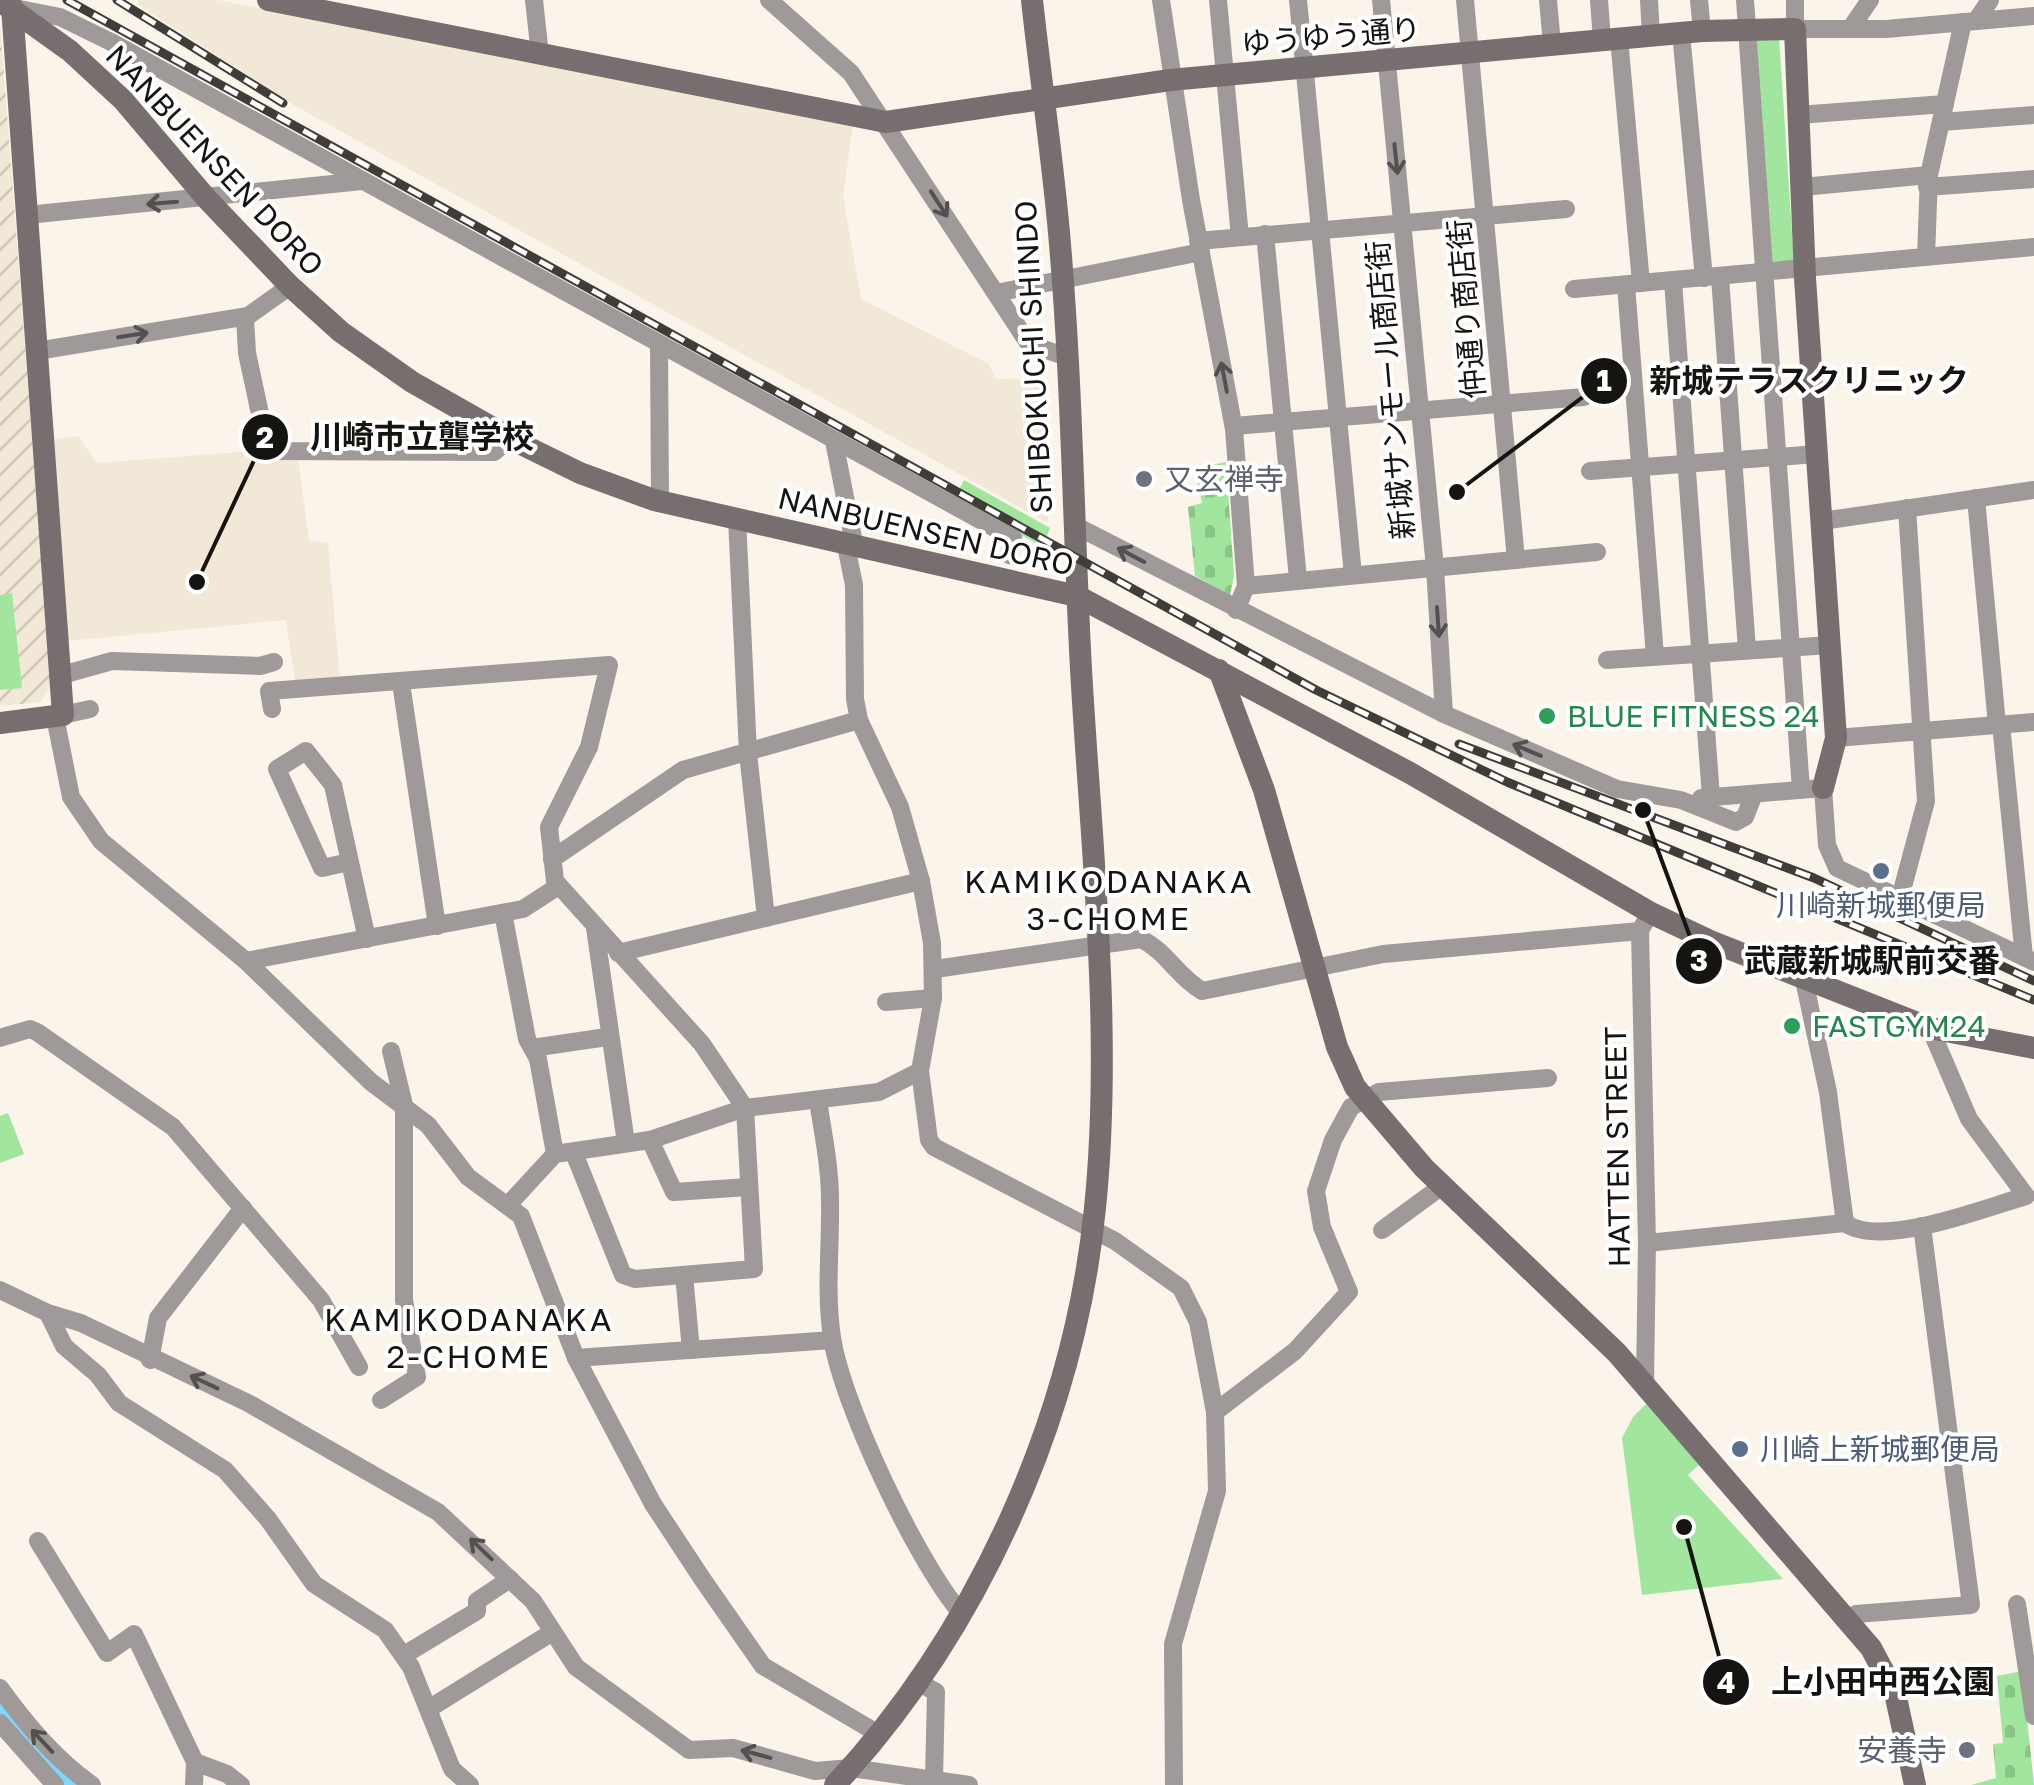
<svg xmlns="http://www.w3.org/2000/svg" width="2034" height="1785" font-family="'Golos Text','Noto Sans JP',sans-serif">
<defs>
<pattern id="industrial-furrows" width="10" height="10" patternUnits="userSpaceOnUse" patternTransform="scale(2.5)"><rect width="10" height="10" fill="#f2e8d7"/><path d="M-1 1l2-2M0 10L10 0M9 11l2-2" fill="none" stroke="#cfc6b8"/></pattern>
<pattern id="cemetery-stones" width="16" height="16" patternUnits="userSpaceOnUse" patternTransform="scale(2.5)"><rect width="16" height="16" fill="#a2e59e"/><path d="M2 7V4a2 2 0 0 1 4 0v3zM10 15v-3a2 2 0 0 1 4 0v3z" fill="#8bc487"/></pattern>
</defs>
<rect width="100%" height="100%" fill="#faf4eb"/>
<!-- built -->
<g fill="#f2e8d7">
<path d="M 139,0 L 218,0 L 853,124 L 843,196 L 861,299 L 989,364 L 996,379 L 1034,378 L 1042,388 L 1048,523 L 297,107 L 137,4 Z"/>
<path d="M 78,436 L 97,463 L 240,452 L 298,458 L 309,541 L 328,543 L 340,679 L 295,682 L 286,620 L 67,641 L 51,440 Z"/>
</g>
<!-- industrial -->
<path fill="url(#industrial-furrows)" d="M 0,24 L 51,685 L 41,702 L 0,706 Z"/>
<!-- cemetery -->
<g fill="url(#cemetery-stones)">
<path d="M 1226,462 L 1234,576 L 1230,595 L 1195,576 L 1188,507 L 1202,503 L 1194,468 Z"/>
<path d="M 2022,1671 L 2034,1785 L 1971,1785 L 1996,1778 L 1993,1744 L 2003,1743 L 1997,1676 Z"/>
</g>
<!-- park -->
<g fill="#a2e59e">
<path d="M 1779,36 L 1794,264 L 1771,266 L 1754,38 Z"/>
<path d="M 964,480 L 1050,528 L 1043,547 L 955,498 Z"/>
<path d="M 12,593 L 22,688 L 0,690 L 0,595 Z"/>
<path d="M 8,1113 L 24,1154 L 0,1163 L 0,1116 Z"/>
<path d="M 1650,1400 L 1703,1461 L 1688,1475 L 1783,1579 L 1642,1595 L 1622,1438 L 1633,1417 Z"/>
</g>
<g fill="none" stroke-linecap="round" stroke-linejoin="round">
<!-- river -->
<path stroke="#7fd7fb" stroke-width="28" d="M 0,1705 L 72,1785"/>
<!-- street -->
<g stroke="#9f999a" stroke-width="18">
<path d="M 534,0 L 540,55"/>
<path d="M 769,0 L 851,73 L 1029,344 L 1067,357"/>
<path d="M 1161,0 L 1191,200 L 1234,429 L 1246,586 L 1236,610"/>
<path d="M 1218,0 L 1240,237"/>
<path d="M 1298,0 L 1353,575"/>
<path d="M 1381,0 L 1435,568 L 1444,714"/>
<path d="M 1465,0 L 1516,560"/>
<path d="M 1548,0 L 1552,44"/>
<path d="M 1599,0 L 1602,40"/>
<path d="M 1649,0 L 1651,35"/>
<path d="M 1699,0 L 1702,31"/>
<path d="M 1745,0 L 1801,790"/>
<path d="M 1795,0 L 1795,29 L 1886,29 L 2034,16"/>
<path d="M 14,8 L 60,17 L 111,42 L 1013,538 L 1009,555"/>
<path d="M 1976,21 L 1990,0"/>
<path d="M 1850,29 L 1870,0"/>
<path d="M 1681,33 L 1704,278"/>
<path d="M 1619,38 L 1641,283"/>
<path d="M 1798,115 L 1945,104"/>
<path d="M 1941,122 L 2034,115"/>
<path d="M 1802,187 L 1929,175"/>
<path d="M 1927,187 L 2034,179"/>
<path d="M 27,215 L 362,181"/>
<path d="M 1265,234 L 1298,579"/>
<path d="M 1198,241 L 1566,209"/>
<path d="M 1926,257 L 1929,175 L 1963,22"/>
<path d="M 1720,277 L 1747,650"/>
<path d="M 1673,281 L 1711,797"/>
<path d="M 1626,285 L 1655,656"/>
<path d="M 1574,289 L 2034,247"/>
<path d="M 996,293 L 1201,252"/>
<path d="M 245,317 L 247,353 L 268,451 L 494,452 L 511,438"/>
<path d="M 659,345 L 660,501"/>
<path d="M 37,351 L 248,316 L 290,286"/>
<path d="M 1234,426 L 1584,397"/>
<path d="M 834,441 L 854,543"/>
<path d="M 1590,471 L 1817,454"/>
<path d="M 1976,498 L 1997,725"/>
<path d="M 737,518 L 748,753 L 766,918"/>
<path d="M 1822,521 L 2034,490"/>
<path d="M 1074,525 L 1444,714 L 1617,789 L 1681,800 L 1736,822 L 1745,817 L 1754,794"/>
<path d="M 845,541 L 854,585 L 855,699 L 859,720 L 900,807 L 921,881 L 932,943 L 933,998 L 920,1071 L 929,1140 L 934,1147 L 1115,1241 L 1181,1288 L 1198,1322 L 1215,1412 L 1217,1491 L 1173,1644 L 1174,1785"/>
<path d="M 1246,586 L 1597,552"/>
<path d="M 1607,660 L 1830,645"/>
<path d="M 62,675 L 112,661 L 260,666 L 274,662"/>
<path d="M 401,683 L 437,926"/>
<path d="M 272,709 L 269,691 L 609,665 L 589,747 L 549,827 L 555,881 L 702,1044 L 745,1108 L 754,1269 L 635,1279 L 623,1275 L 574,1153"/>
<path d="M 63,715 L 90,709"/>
<path d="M 55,717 L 71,797 L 101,841 L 246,961 L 371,1082 L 428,1125 L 468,1177 L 521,1216 L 576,1358 L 653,1504 L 703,1580 L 763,1666 L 877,1733"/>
<path d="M 2001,724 L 2024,957"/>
<path d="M 1836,738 L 2034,722"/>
<path d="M 1701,798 L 1823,788 L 1827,845 L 1837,868 L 2034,962"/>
<path d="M 552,859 L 683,770 L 859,720"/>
<path d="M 349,862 L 322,868 L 277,769 L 306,751 L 333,785 L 367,939"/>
<path d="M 1900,898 L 1926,801 L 1907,508"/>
<path d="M 503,913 L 527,1039 L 538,1059 L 555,1154"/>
<path d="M 595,928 L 626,1143"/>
<path d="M 618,953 L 921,881"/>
<path d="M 246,961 L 523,909 L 557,887"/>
<path d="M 935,969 L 1141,939 C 1166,951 1177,976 1202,991 L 1383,954 L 1640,931"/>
<path d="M 1804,980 L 1828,1092 L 1845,1223"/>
<path d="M 886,1002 L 933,998"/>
<path d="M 0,1038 L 30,1029 L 37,1032 L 173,1127 L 321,1300 L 359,1367"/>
<path d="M 532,1048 L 607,1037"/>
<path d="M 818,1101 C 823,1133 830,1167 830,1200 C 831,1246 825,1292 832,1337 C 841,1402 918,1564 961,1613"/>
<path d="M 650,1140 L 674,1192 L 748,1187"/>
<path d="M 509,1204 L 555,1154 L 650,1140 L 745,1108 L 879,1092 L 920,1071"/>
<path d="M 1382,1230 L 1442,1186"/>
<path d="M 1647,1243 L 1845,1223 C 1881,1249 1985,1208 2026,1196 L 1969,1119 L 1930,1028"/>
<path d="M 684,1275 L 691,1350"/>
<path d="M 0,1290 L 48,1313 L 64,1346 L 98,1375 L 119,1403 L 225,1470 L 268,1519 L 314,1584 L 385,1630 L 411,1667 L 452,1769 L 470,1785"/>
<path d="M 48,1313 L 81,1323 L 248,1403 L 438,1512 L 533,1601 L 576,1667 L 689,1750 L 733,1748 L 815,1771 L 851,1768 L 969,1785"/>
<path d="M 576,1358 L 832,1340"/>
<path d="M 150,1360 L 158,1318 L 243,1208"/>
<path d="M 1645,1384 L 1647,1243 L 1640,931 L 1645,922"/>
<path d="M 381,1400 L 417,1377 L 404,1300 L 404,1105 L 391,1051"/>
<path d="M 1215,1412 L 1295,1351 L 1349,1292 L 1322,1227 L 1316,1191 L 1333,1140 L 1351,1107 L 1379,1092 L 1548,1078"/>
<path d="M 38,1541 L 107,1653 L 134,1634 L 195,1762 L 227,1774 L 241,1785"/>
<path d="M 2017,1604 L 2034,1716"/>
<path d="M 1844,1620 L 1856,1614 L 1971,1605 L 1922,1226"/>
<path d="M 404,1655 L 477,1611 L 477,1601 L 510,1579"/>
<path d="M 916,1681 L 936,1692 L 934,1778"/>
<path d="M 0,1688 C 27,1725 55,1759 92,1785"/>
<path d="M 430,1708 L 551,1633"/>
<path d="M 0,1723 L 55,1785"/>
<path d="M 194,1785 L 195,1762"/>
</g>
<!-- secondary -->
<g stroke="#766e6f" stroke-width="22">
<path d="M 268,0 L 886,122 L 1170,80 L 1702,31 L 1795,29 L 1805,278 L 1836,738 L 1823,788"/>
<path d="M 0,1 L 70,51 L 123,100 L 207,199 L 290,286 L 341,332 L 412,382 L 523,445 L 580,473 L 654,500 L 1077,596 L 1410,773 L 1651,913 L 1710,941 L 1930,1028 L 2034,1048"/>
<path d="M 1219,670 L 1264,790 L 1337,1047 L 1355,1087 L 1424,1168 L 1617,1353 L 1871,1648 L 1895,1693 L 1915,1785"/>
<path d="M 0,723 L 63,715 L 12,7"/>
<path d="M 835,1785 C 978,1631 1074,1418 1095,1208 C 1113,1030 1091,847 1081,669 C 1073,520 1072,370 1058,222 C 1051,148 1040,74 1032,0"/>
</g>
<defs>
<g id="rail">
<path d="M 67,0 L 1316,690 L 1507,782 L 2034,1000"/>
<path d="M 117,0 L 283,103"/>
<path d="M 1459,744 L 1814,878 L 2034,981"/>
</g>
</defs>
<!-- rail casing -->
<use href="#rail" stroke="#403d39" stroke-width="9"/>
<!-- rail -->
<use href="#rail" stroke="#fff" stroke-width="5" stroke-dasharray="15" stroke-linecap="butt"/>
</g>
<!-- one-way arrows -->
<defs><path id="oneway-shaft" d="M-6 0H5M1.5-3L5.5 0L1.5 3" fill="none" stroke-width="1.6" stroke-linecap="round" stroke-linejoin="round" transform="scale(2.5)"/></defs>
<g stroke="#54504f">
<use href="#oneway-shaft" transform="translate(1396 159) rotate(84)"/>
<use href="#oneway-shaft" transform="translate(162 203) rotate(175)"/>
<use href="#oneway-shaft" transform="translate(939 204) rotate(57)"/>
<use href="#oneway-shaft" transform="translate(133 335) rotate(-9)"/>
<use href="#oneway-shaft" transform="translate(1224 377) rotate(-101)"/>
<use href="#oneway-shaft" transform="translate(1131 555) rotate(-152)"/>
<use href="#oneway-shaft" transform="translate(1438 622) rotate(86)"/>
<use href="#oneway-shaft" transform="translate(1527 750) rotate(-157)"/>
<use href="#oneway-shaft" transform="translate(204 1382) rotate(-155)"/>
<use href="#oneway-shaft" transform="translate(481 1549) rotate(-136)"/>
<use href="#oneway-shaft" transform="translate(42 1741) rotate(-133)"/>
<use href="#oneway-shaft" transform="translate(756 1754) rotate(-165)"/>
</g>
<!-- markers -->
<g fill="#6b7280" stroke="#fff" stroke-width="4">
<circle cx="1144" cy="479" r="10"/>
<circle cx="1967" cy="1750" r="10"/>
</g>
<g fill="#2e9e5b" stroke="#fff" stroke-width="4">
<circle cx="1547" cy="716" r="10"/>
<circle cx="1792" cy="1026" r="10"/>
</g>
<g fill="#5c6f8a" stroke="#fff" stroke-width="4">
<circle cx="1881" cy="871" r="10"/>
<circle cx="1740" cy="1449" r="10"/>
</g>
<g text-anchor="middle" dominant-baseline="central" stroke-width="8" stroke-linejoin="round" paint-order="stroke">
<!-- street labels -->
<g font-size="30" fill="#161411" stroke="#fff">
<text transform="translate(1331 36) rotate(-5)">ゆうゆう通り</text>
<text transform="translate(215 160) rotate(47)">NANBUENSEN DORO</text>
<text transform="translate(1466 309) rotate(-95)">仲通り商店街</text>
<text transform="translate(1033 357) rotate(-93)">SHIBOKUCHI SHINDO</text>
<text transform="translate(1390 390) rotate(-95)">新城サンモール商店街</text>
<text transform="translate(926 531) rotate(13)">NANBUENSEN DORO</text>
<text transform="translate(1617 1147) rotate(-91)">HATTEN STREET</text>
</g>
<!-- worship labels -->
<g font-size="30" fill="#5b616d" stroke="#fff" text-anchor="start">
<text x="1164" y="479">又玄禅寺</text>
<text x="1947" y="1750" text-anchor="end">安養寺</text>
</g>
<!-- leisure labels -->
<g font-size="30" fill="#27864d" stroke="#fff" text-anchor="start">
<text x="1567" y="716">BLUE FITNESS 24</text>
<text x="1812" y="1026">FASTGYM24</text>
</g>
<!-- service labels -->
<g font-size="30" fill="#4e5e75" stroke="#fff">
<text x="1881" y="905">川崎新城郵便局</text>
<text x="1760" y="1449" text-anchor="start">川崎上新城郵便局</text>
</g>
<!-- neighbourhood labels -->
<g font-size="32" letter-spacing="2.5" fill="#161411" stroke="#fff">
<text x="1109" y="881">KAMIKODANAKA<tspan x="1109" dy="37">3-CHOME</tspan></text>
<text x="469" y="1319">KAMIKODANAKA<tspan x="469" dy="37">2-CHOME</tspan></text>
</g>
</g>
<!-- callouts -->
<path fill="none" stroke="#161411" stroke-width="4" d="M1457 492L1604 381M197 582L265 437M1643 810L1699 961M1684 1527L1726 1682"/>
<g fill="#161411" stroke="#fff" stroke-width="4">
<circle cx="1457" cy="492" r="10"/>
<circle cx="197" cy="582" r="10"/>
<circle cx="1643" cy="810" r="10"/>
<circle cx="1684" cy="1527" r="10"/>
<circle cx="1604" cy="381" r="25"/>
<circle cx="265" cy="437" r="25"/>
<circle cx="1699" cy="961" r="25"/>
<circle cx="1726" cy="1682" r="25"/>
</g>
<g font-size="30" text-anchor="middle" font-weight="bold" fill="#fff">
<text x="1604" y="391">1</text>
<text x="265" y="448">2</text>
<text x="1699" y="971">3</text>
<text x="1726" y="1693">4</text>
</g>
<g font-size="32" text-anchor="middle" font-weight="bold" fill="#161411" stroke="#fff" stroke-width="8" stroke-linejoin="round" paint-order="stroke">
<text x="1809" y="392">新城テラスクリニック</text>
<text x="422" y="448">川崎市立聾学校</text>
<text x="1872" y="972">武蔵新城駅前交番</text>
<text x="1883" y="1693">上小田中西公園</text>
</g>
</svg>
